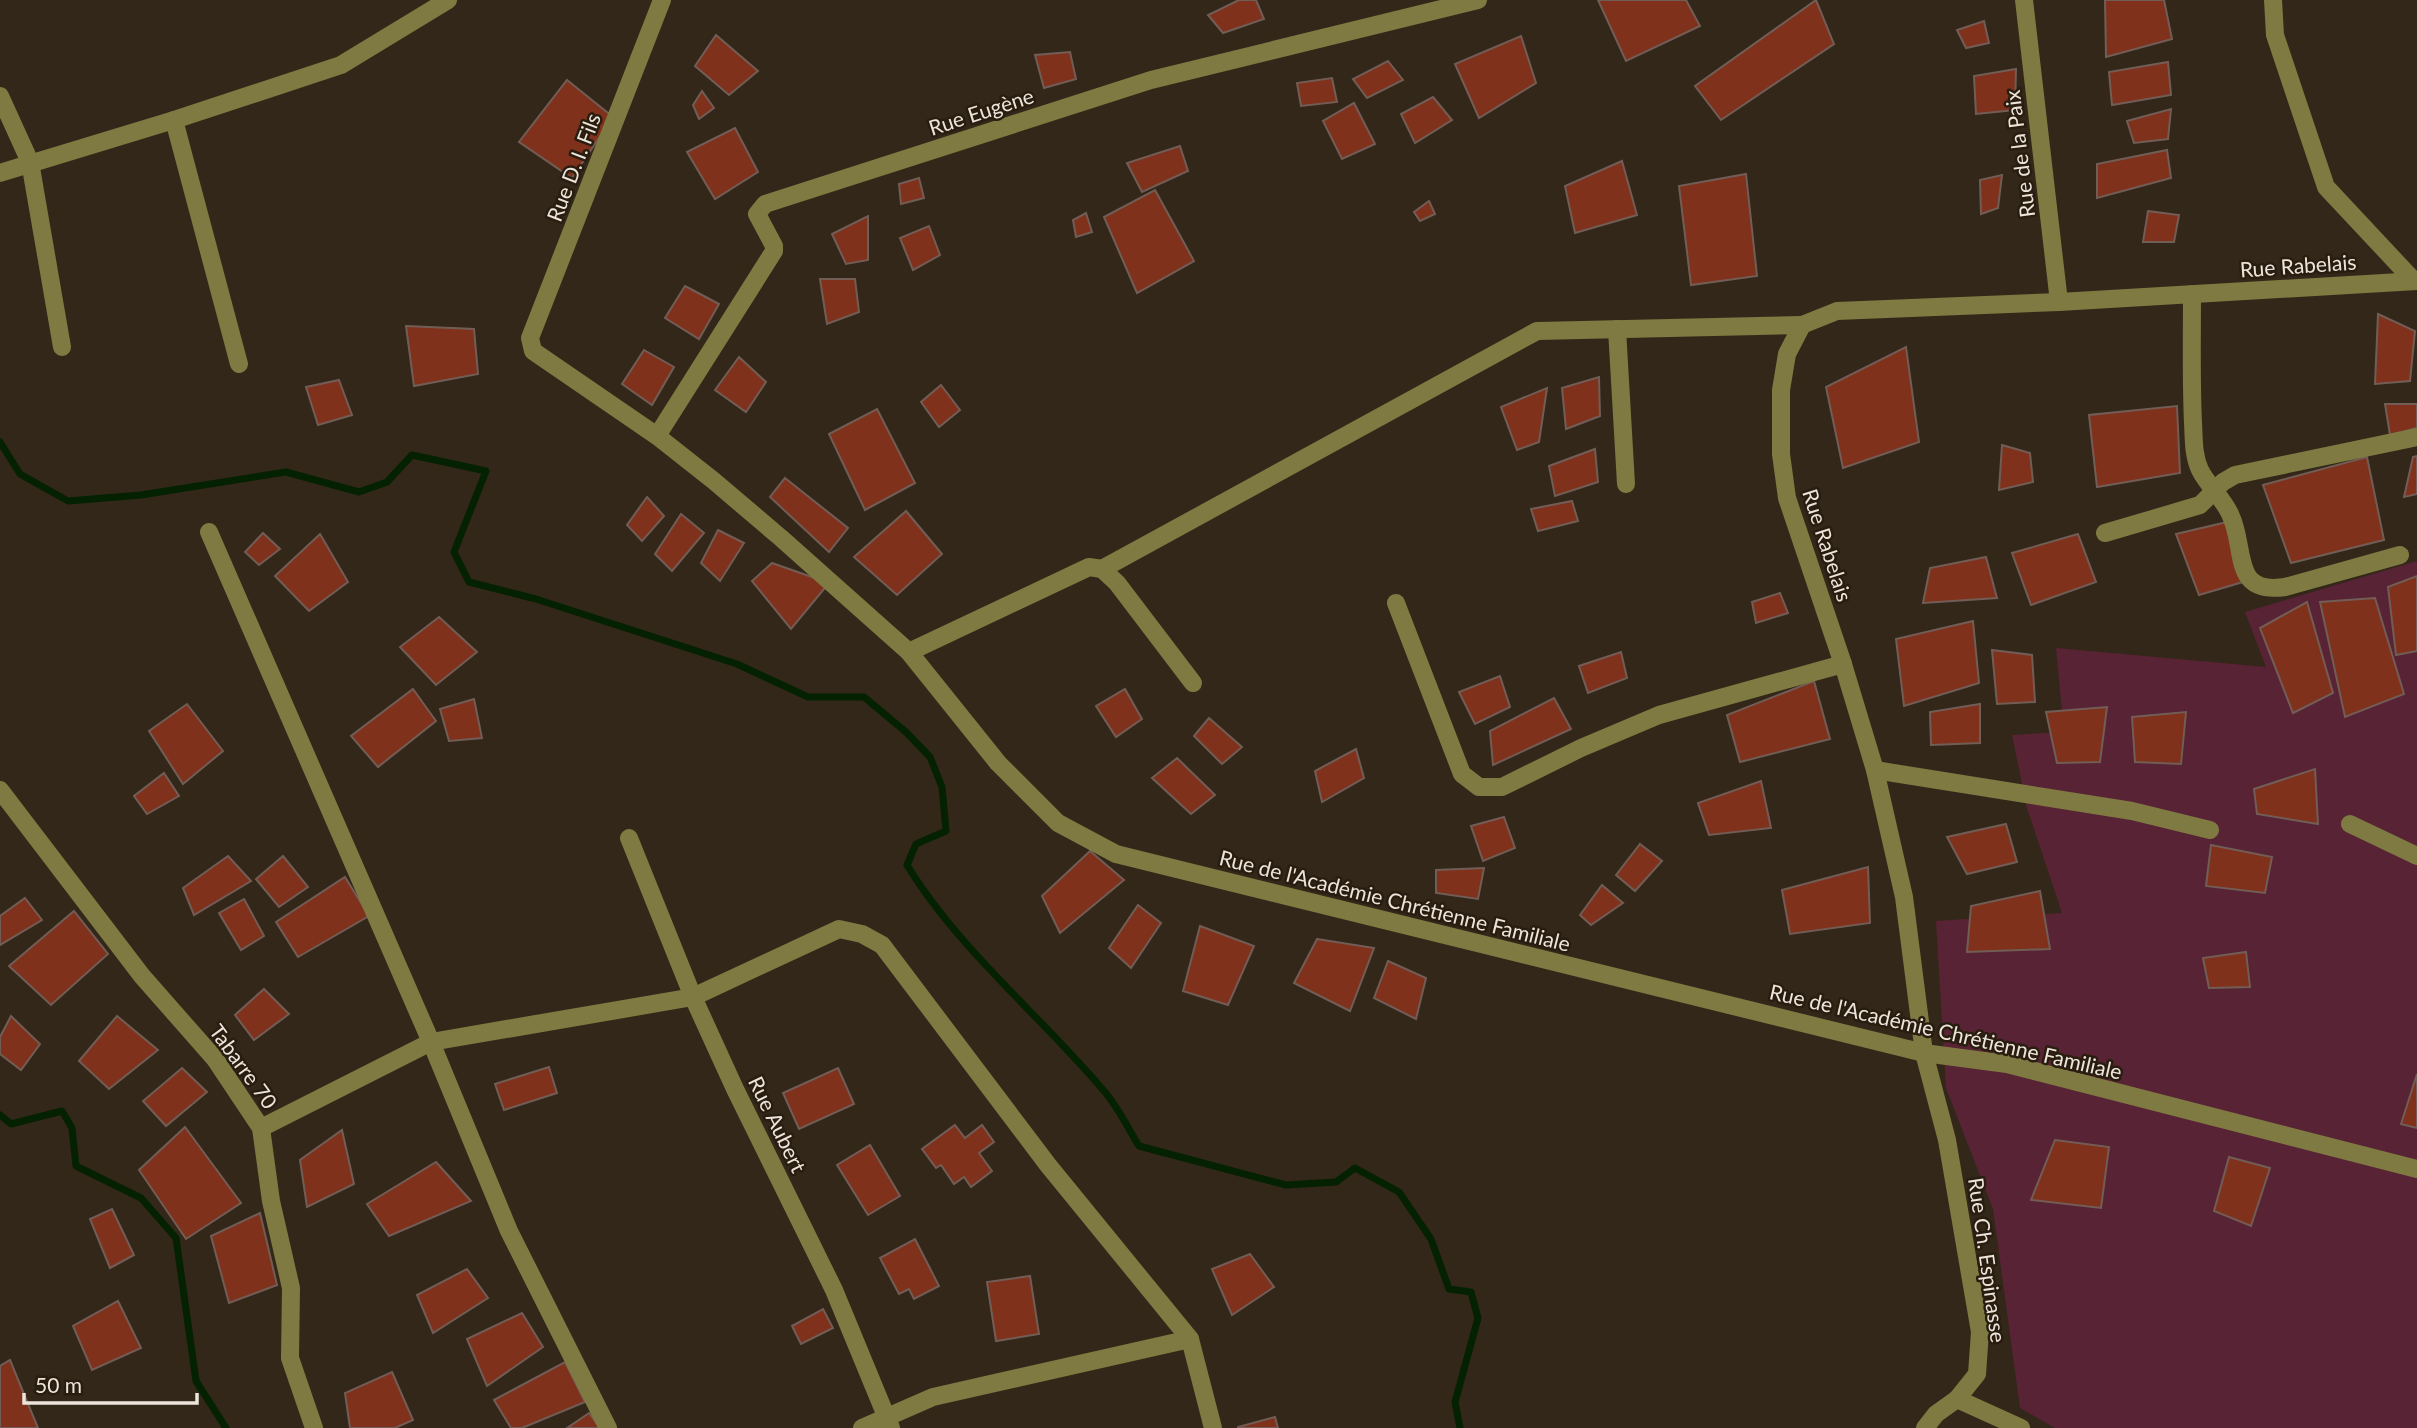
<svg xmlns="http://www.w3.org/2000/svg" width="2417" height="1428" font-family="Lato,sans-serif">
<rect width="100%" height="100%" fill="#332719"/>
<!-- green -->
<path fill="#582334" d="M 2417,561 L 2417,1428 L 2055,1428 L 2020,1408 L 1993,1209 L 1946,1088 L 1936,921 L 2062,913 L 2027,808 L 2012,735 L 2064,732 L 2056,648 L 2266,667 L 2245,612 Z"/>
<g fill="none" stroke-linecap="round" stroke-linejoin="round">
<!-- stream -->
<g stroke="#042101" stroke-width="7">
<path d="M 0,442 L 20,474 L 68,501 L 141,495 L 286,472 L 359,492 L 387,482 L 412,455 L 486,471 L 454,552 L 469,582 L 536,599 L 737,664 L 808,697 L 864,697 L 906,732 L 930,757 L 942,787 L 946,831 L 916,844 L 907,865 C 958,949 1041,1016 1104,1091 C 1118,1107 1128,1128 1139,1146 L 1286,1185 L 1336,1182 L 1355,1168 L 1399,1192 L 1431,1239 L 1449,1289 L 1471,1292 L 1478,1318 L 1455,1402 L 1460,1428"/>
<path d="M 0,1115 L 11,1124 L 62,1111 L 72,1128 L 76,1166 L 141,1198 L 176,1238 L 196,1381 L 226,1428"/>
</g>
</g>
<!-- building -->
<g fill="#7f311b" stroke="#725d56" stroke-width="2">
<path d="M 1239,0 L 1256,0 L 1264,19 L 1223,33 L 1208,15 Z"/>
<path d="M 1598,0 L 1686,0 L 1700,26 L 1626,61 Z"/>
<path d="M 1816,0 L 1834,44 L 1721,120 L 1695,86 Z"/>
<path d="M 2105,0 L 2164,0 L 2172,39 L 2106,57 Z"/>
<path d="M 1984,21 L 1989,43 L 1966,48 L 1957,30 Z"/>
<path d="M 716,35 L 758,71 L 729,95 L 695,66 Z"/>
<path d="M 1521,36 L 1536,83 L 1479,118 L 1455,64 Z"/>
<path d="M 1070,52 L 1076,79 L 1044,88 L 1035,55 Z"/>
<path d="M 1388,61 L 1403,80 L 1367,98 L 1353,79 Z"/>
<path d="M 2168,62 L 2171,95 L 2112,105 L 2109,72 Z"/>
<path d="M 2016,69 L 2015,110 L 1976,114 L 1974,76 Z"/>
<path d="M 1332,78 L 1337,102 L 1301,106 L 1297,83 Z"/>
<path d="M 567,80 L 613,117 L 572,178 L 519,142 Z"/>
<path d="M 702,91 L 714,108 L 699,119 L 693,105 Z"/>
<path d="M 1433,97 L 1452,120 L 1415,143 L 1401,114 Z"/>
<path d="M 1354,103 L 1375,144 L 1342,159 L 1323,121 Z"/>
<path d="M 2171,109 L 2168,139 L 2134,143 L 2127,121 Z"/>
<path d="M 735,128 L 758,172 L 715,199 L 687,152 Z"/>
<path d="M 1180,146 L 1188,171 L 1142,192 L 1127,163 Z"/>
<path d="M 2167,150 L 2171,178 L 2097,198 L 2097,164 Z"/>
<path d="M 1622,161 L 1637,215 L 1575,233 L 1565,186 Z"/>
<path d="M 1746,174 L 1757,276 L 1691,285 L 1679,186 Z"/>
<path d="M 2002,175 L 1998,208 L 1981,214 L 1980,180 Z"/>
<path d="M 919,178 L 924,198 L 901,204 L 899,184 Z"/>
<path d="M 1155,190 L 1194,261 L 1137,293 L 1104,217 Z"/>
<path d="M 1429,201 L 1435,214 L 1420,221 L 1414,212 Z"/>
<path d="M 2148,211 L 2179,215 L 2174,242 L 2143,242 Z"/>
<path d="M 1086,213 L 1092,232 L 1076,237 L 1073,220 Z"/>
<path d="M 868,216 L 868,260 L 846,264 L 832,234 Z"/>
<path d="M 929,226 L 940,255 L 913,270 L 900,238 Z"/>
<path d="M 820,279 L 855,279 L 859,312 L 827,324 Z"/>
<path d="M 685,286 L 719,304 L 699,339 L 665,318 Z"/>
<path d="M 2378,314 L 2415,331 L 2410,381 L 2375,384 Z"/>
<path d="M 406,326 L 474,329 L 478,374 L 414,386 Z"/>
<path d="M 1906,347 L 1919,442 L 1843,468 L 1826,387 Z"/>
<path d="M 644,350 L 674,367 L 652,405 L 622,384 Z"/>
<path d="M 739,357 L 766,382 L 746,412 L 715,390 Z"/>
<path d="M 1599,377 L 1600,416 L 1566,429 L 1562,388 Z"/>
<path d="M 339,380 L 352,415 L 318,425 L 306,387 Z"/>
<path d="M 941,385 L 960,410 L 939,427 L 921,402 Z"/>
<path d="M 1547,388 L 1539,442 L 1517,450 L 1501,407 Z"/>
<path d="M 2385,404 L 2417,404 L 2417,428 L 2390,435 Z"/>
<path d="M 2177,406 L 2180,473 L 2097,487 L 2089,415 Z"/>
<path d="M 877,409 L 915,483 L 865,510 L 829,434 Z"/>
<path d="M 2002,445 L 2030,453 L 2033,482 L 1999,490 Z"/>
<path d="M 1595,449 L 1598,482 L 1555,496 L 1549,466 Z"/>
<path d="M 2417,456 L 2417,494 L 2404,497 L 2413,457 Z"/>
<path d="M 2367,457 L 2384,540 L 2291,563 L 2263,485 Z"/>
<path d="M 785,478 L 848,528 L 829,552 L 770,497 Z"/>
<path d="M 647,497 L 664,516 L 642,541 L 627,525 Z"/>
<path d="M 1572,501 L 1578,521 L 1538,531 L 1531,509 Z"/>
<path d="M 906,511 L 942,554 L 897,595 L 854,557 Z"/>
<path d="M 681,514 L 704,533 L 672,571 L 655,554 Z"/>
<path d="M 2227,522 L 2243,582 L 2199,595 L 2176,534 Z"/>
<path d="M 718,530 L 744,543 L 720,581 L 701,563 Z"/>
<path d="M 263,533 L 280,549 L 259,565 L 245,552 Z"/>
<path d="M 320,534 L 348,582 L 309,611 L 275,576 Z"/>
<path d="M 2078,534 L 2096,582 L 2031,605 L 2012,553 Z"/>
<path d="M 1986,557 L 1997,598 L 1923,603 L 1930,568 Z"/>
<path d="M 772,563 L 829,583 L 791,629 L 752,581 Z"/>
<path d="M 2417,576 L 2417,651 L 2396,655 L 2388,587 Z"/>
<path d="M 1780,593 L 1788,613 L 1756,623 L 1752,602 Z"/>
<path d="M 2375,598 L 2404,694 L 2345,717 L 2320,602 Z"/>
<path d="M 2307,602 L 2333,693 L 2293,713 L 2260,628 Z"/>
<path d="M 439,617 L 477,652 L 436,685 L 400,647 Z"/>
<path d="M 1973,621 L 1979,683 L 1904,706 L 1896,639 Z"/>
<path d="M 1992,650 L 2032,655 L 2035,702 L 1997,704 Z"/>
<path d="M 1621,652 L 1627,678 L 1588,693 L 1579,666 Z"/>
<path d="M 1500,676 L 1510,707 L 1475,724 L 1459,692 Z"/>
<path d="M 1814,681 L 1830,739 L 1740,762 L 1727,715 Z"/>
<path d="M 413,689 L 436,721 L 378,767 L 351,736 Z"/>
<path d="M 1125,689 L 1142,719 L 1116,737 L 1096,706 Z"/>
<path d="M 1554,698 L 1571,729 L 1493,765 L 1490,731 Z"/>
<path d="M 474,699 L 482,738 L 449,741 L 440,709 Z"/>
<path d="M 187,704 L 223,751 L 183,784 L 149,731 Z"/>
<path d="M 1980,704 L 1980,743 L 1931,745 L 1930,712 Z"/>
<path d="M 2107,707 L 2100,762 L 2057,763 L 2046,712 Z"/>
<path d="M 2186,712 L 2181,764 L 2135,762 L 2132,717 Z"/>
<path d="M 1209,718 L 1242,747 L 1222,764 L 1194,736 Z"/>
<path d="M 1356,749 L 1364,778 L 1322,802 L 1315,771 Z"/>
<path d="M 1177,758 L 1215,795 L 1191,814 L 1152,778 Z"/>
<path d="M 2315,769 L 2318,824 L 2257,814 L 2254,789 Z"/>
<path d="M 164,773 L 179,796 L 147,814 L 134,796 Z"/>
<path d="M 1761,781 L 1771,828 L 1709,835 L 1698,803 Z"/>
<path d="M 1504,817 L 1515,848 L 1483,861 L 1471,826 Z"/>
<path d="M 2006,824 L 2017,862 L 1967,874 L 1947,837 Z"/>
<path d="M 1640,844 L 1662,861 L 1635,891 L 1616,875 Z"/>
<path d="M 2211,845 L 2272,857 L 2265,893 L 2206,886 Z"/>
<path d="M 1090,851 L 1124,880 L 1060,933 L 1042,896 Z"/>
<path d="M 228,856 L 251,881 L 194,915 L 183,888 Z"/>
<path d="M 283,856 L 308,887 L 279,907 L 256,879 Z"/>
<path d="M 1868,867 L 1870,923 L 1790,934 L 1782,890 Z"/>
<path d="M 1484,868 L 1478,899 L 1436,893 L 1436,870 Z"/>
<path d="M 345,877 L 369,916 L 298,957 L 276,922 Z"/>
<path d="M 1602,885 L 1623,903 L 1591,925 L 1580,915 Z"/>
<path d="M 2040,891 L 2050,949 L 1967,952 L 1971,906 Z"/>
<path d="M 25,898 L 42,920 L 0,945 L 0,916 Z"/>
<path d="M 244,899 L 264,936 L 241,950 L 219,913 Z"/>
<path d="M 1138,905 L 1161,923 L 1131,968 L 1109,948 Z"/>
<path d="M 74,911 L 108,954 L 51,1005 L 9,966 Z"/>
<path d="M 1200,926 L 1254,946 L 1228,1005 L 1183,991 Z"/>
<path d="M 1317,939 L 1374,948 L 1350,1011 L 1294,983 Z"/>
<path d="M 2246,952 L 2250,987 L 2209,988 L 2203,958 Z"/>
<path d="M 1388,961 L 1426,978 L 1416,1019 L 1374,998 Z"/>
<path d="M 264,989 L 289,1014 L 254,1040 L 235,1015 Z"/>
<path d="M 11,1016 L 40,1044 L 21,1070 L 0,1054 L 0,1037 Z"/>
<path d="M 117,1016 L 158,1050 L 109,1089 L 79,1061 Z"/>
<path d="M 549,1067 L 557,1093 L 504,1110 L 495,1084 Z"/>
<path d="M 182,1068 L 207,1092 L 166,1126 L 143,1101 Z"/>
<path d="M 838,1068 L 854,1104 L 799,1129 L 783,1093 Z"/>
<path d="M 2417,1074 L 2417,1128 L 2401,1124 Z"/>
<path d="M 955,1125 L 965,1138 L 982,1125 L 994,1142 L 979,1153 L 992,1171 L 971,1187 L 964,1177 L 954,1184 L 941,1165 L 936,1168 L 922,1149 Z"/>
<path d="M 185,1127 L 241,1203 L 186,1239 L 139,1170 Z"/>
<path d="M 342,1130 L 354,1184 L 307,1207 L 300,1160 Z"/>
<path d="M 2055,1140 L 2109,1147 L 2101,1208 L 2031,1200 Z"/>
<path d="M 870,1145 L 900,1196 L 868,1215 L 837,1165 Z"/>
<path d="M 2229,1157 L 2270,1168 L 2251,1226 L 2214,1211 Z"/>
<path d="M 436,1162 L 471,1201 L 389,1236 L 367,1204 Z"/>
<path d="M 112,1209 L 134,1255 L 110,1268 L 90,1219 Z"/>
<path d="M 260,1213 L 277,1285 L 229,1303 L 211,1236 Z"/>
<path d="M 915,1239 L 939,1286 L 914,1299 L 909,1289 L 899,1294 L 880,1258 Z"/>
<path d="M 1250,1254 L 1274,1287 L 1232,1315 L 1212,1269 Z"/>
<path d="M 467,1269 L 488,1298 L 433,1333 L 417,1295 Z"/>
<path d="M 1030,1276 L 1039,1334 L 996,1341 L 987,1282 Z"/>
<path d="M 118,1301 L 141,1348 L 92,1370 L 73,1326 Z"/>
<path d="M 823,1309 L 833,1328 L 801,1344 L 792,1326 Z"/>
<path d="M 522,1313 L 543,1347 L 487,1386 L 467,1339 Z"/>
<path d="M 10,1360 L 38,1428 L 0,1428 L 0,1366 Z"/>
<path d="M 565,1362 L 585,1402 L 522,1428 L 511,1428 L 494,1400 Z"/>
<path d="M 392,1372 L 413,1420 L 395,1428 L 350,1428 L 345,1393 Z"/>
<path d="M 589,1413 L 600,1428 L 567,1428 Z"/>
<path d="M 1275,1417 L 1278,1428 L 1238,1428 L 1238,1427 Z"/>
</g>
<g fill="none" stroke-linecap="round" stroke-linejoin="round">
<!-- minor -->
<g stroke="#7e7a41" stroke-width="18">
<path d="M 662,0 L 530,338 L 533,351 L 657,436 L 714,481 L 781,538 L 909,652 L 998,763 L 1058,823 L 1116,854 L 1924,1053 L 2007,1064 L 2417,1169"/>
<path d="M 2024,0 L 2059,302"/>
<path d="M 2273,0 L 2275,35 L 2326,187 L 2414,281"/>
<path d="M 0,96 L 30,162 L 62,347"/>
<path d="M 174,120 L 239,364"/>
<path d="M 0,173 L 174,120 L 341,65 L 448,0"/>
<path d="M 2192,294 C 2192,337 2191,380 2193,423 C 2194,439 2193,455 2200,470 C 2208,486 2223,498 2230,514 C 2247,548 2230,595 2285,587 L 2400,555"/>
<path d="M 1617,329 L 1626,484"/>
<path d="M 657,436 L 774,251 L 774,246 L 757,214 L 765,204 L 1151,80 L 1478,0"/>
<path d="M 209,532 L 431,1042 L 509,1231 L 608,1428"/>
<path d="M 2105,533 L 2200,505 L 2223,482 L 2235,475 L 2417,437"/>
<path d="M 1102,569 L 1117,583 L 1193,683"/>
<path d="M 1396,603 L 1462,774 L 1479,787 L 1502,787 L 1581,748 L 1659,715 L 1843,664"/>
<path d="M 909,652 L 1089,567 L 1102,569 L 1537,331 L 1802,325"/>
<path d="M 1875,770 L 2132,811 L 2210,830"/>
<path d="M 0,790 L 142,976 L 215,1059 L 261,1128 L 271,1201 L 291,1288 L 290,1358 L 314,1428"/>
<path d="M 2350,824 L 2417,856"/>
<path d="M 629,838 L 693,997 L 735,1089 L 834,1290 L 891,1428"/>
<path d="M 261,1128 L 431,1042 L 693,997 L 839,929 L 862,934 L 882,945 L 1048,1165 L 1190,1339 L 1213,1428"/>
<path d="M 1957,1399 L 2021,1428"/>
<path d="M 862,1428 L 933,1397 L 1190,1339"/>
<path d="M 1925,1428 L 1936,1414 L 1957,1399 L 1977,1374 L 1980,1332 L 1947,1140 L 1924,1053 L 1904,897 L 1875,770 L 1843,664 L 1787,498 L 1781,454 L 1781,390 L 1787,354 L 1802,325 L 1837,311 L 2059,302 L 2417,281"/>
</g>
</g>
<g text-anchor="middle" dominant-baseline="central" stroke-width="5" stroke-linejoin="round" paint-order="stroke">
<!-- street labels -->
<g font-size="21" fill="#ede5dc" stroke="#291d0f">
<text transform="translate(981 111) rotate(-18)">Rue Eugène</text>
<text transform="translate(2019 154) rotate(-97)">Rue de la Paix</text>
<text transform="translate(573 167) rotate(-69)">Rue D. I. Fils</text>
<text transform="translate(2298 265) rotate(-4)">Rue Rabelais</text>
<text transform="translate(1828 545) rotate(72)">Rue Rabelais</text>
<text transform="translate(1395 900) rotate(14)">Rue de l'Académie Chrétienne Familiale</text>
<text transform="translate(1946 1031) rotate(13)">Rue de l'Académie Chrétienne Familiale</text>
<text transform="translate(244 1066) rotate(54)">Tabarre 70</text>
<text transform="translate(778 1124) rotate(64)">Rue Aubert</text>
<text transform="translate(1988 1260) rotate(82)">Rue Ch. Espinasse</text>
</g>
</g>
<!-- scale -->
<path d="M24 1393v10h173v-10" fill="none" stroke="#ede5dc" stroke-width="3.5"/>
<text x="35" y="1393" font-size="21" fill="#ede5dc" stroke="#291d0f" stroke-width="5" paint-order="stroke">50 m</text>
</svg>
